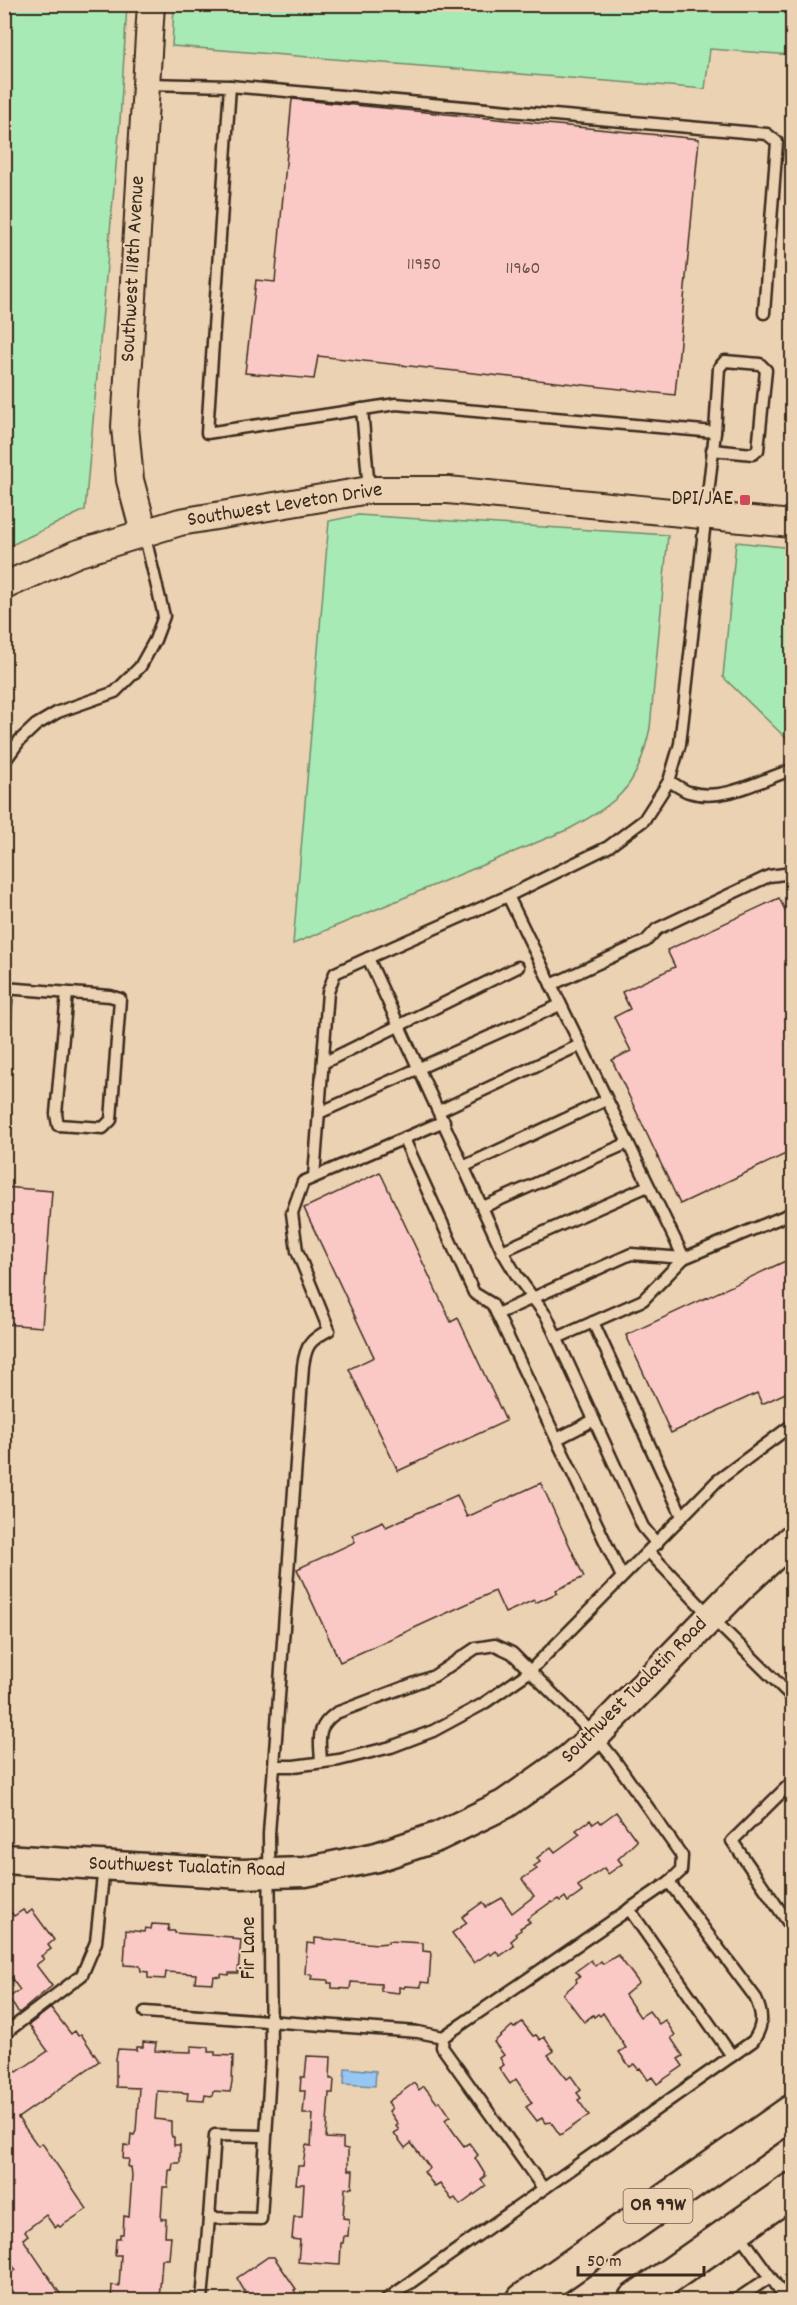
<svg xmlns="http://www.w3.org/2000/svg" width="797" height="2305" font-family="Dekko,sans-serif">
<rect width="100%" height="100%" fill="#ebd2b2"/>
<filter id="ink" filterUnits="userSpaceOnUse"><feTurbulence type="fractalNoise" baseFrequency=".0167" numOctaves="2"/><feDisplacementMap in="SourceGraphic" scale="12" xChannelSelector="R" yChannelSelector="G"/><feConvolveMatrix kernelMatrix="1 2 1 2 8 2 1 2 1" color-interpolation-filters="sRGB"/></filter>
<g filter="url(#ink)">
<!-- green -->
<g fill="#a7eab5" stroke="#718a6a" stroke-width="1.5">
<path d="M 5,4 L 127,5 L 120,121 L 85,510 L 5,548 Z"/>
<path d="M 174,5 L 792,5 L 792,55 L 710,49 L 705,89 L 172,46 Z"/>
<path d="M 358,515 L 668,535 L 650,728 C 637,787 622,800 569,829 L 293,944 L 329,521 Z"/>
<path d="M 736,542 L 792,548 L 792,744 L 723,677 Z"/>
</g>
<!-- water -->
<path fill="#96c7f2" stroke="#72889d" stroke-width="1.5" d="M 345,2068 L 376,2071 L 375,2086 L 344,2084 Z"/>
<!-- building -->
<g fill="#fac9c6" stroke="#3b2a1e" stroke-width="1.5">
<path d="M 292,99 L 699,139 L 675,395 L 318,356 L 314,379 L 245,373 L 256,280 L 275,282 Z"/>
<path d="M 779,898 L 788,916 L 792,914 L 792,1151 L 680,1204 L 612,1060 L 631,1051 L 614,1017 L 630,1009 L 622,992 L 675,967 L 667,950 Z"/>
<path d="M 380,1172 L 451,1322 L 458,1318 L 506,1421 L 398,1471 L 349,1369 L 374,1357 L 304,1208 Z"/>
<path d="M 4,1187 L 52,1191 L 42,1327 L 4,1324 Z"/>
<path d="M 792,1258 L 792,1390 L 762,1404 L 757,1393 L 671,1433 L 626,1335 Z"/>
<path d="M 541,1483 L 584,1577 L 556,1590 L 557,1593 L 535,1603 L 534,1600 L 505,1613 L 495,1591 L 340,1662 L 297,1569 L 355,1542 L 352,1535 L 383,1521 L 386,1527 L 457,1495 L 467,1517 Z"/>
<path d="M 616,1812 L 637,1841 L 618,1859 L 622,1864 L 608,1874 L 604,1868 L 578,1886 L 582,1892 L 568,1902 L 565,1897 L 560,1901 L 558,1899 L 552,1903 L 551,1902 L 527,1919 L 530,1922 L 520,1928 L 521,1930 L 515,1934 L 517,1936 L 511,1941 L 514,1946 L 500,1956 L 496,1951 L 491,1955 L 489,1953 L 474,1963 L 452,1933 L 467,1923 L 462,1917 L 483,1902 L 486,1907 L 502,1898 L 512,1913 L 534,1896 L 522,1879 L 537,1869 L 534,1866 L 540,1862 L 537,1858 L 551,1847 L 555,1852 L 580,1834 L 576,1830 L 590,1820 L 593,1824 L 599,1820 L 601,1823 Z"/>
<path d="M 4,1904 L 14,1916 L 23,1910 L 27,1914 L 32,1910 L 54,1940 L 48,1945 L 51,1949 L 41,1956 L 44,1959 L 36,1965 L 52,1986 L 19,2013 L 8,1998 L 20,1990 L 4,1968 Z"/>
<path d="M 152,1924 L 169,1925 L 168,1931 L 175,1931 L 175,1933 L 232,1937 L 232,1939 L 241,1940 L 238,1973 L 229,1973 L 229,1975 L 221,1974 L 221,1977 L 214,1976 L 213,1983 L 195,1982 L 196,1974 L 166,1972 L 165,1979 L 148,1978 L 148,1972 L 141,1971 L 140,1966 L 124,1965 L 126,1930 L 144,1932 L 145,1928 L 151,1929 Z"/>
<path d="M 315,1938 L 377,1944 L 388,1943 L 388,1941 L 423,1943 L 423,1951 L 431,1952 L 429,1983 L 421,1982 L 421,1987 L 405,1986 L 404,1988 L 399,1987 L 399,1993 L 381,1991 L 381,1984 L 351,1982 L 350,1989 L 332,1988 L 332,1983 L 328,1983 L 328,1980 L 311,1979 L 312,1975 L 305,1974 L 307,1943 L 315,1944 Z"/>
<path d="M 618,1955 L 639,1983 L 625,1995 L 640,2017 L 649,2011 L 659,2024 L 665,2020 L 675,2035 L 671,2038 L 683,2056 L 678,2059 L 683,2066 L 657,2084 L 652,2077 L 648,2080 L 640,2068 L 638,2069 L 634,2064 L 630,2067 L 619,2052 L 626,2048 L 603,2013 L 600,2016 L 598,2014 L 594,2017 L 593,2015 L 584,2022 L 563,1994 L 577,1982 L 576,1979 L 580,1976 L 576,1971 L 583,1966 L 591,1960 L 595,1966 L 601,1961 L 603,1964 Z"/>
<path d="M 51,2008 L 71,2034 L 75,2031 L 78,2036 L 81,2034 L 99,2061 L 18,2118 L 38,2146 L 42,2143 L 87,2209 L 60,2227 L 58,2225 L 55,2228 L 46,2215 L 25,2231 L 28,2235 L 23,2239 L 65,2301 L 19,2301 L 5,2281 L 10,2278 L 8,2275 L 16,2270 L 4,2254 L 4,2054 L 17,2072 L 48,2051 L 29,2025 Z"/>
<path d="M 522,2022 L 533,2036 L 536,2035 L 540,2040 L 544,2037 L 554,2051 L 548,2055 L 567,2079 L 571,2076 L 581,2090 L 577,2093 L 581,2098 L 578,2100 L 589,2115 L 560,2135 L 551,2122 L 545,2123 L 542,2118 L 537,2121 L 526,2107 L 532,2103 L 516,2079 L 510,2084 L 499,2068 L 504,2065 L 500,2058 L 504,2055 L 494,2042 L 512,2026 L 514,2028 Z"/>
<path d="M 143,2042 L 156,2043 L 155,2051 L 191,2052 L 191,2046 L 208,2047 L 208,2052 L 215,2052 L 215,2055 L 233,2056 L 232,2083 L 230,2092 L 213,2091 L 212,2096 L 205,2095 L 204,2101 L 187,2100 L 188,2093 L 157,2091 L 155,2119 L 171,2121 L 171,2133 L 172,2137 L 174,2137 L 174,2145 L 180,2145 L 180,2163 L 173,2163 L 172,2170 L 169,2170 L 168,2187 L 163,2187 L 161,2219 L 166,2219 L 165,2236 L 171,2236 L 169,2259 L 162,2259 L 159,2301 L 111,2301 L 112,2285 L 119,2286 L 121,2255 L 115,2255 L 116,2238 L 120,2238 L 120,2234 L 123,2234 L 124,2216 L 129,2217 L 132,2175 L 131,2167 L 128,2167 L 129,2159 L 123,2159 L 124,2145 L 130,2146 L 131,2134 L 134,2135 L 136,2131 L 139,2088 L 116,2087 L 116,2059 L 118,2049 L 137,2050 L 137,2047 L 143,2047 Z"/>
<path d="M 307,2056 L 331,2057 L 330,2079 L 334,2079 L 333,2093 L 329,2093 L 326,2138 L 343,2139 L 343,2148 L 348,2149 L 348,2170 L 353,2170 L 352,2188 L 345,2188 L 343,2218 L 349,2219 L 348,2236 L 344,2236 L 343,2243 L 341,2243 L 340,2265 L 298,2262 L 300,2240 L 292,2239 L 294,2217 L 302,2217 L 304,2184 L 296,2184 L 298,2166 L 303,2166 L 306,2145 L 311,2146 L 313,2114 L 303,2114 L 305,2091 L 300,2091 L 301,2077 L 305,2077 Z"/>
<path d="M 414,2083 L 419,2090 L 424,2086 L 437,2103 L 440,2101 L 450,2116 L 445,2120 L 455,2134 L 464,2146 L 469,2143 L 478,2155 L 475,2158 L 486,2176 L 481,2180 L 486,2186 L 460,2205 L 455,2198 L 452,2200 L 440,2184 L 435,2187 L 424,2172 L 430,2168 L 411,2143 L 405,2148 L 394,2133 L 399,2130 L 396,2126 L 398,2124 L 389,2111 L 392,2108 L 388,2102 Z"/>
<path d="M 268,2257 L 274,2257 L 296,2289 L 294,2290 L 300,2301 L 250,2301 L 237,2278 Z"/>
</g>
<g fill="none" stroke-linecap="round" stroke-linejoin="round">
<defs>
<g id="service">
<path d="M 146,84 L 230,86 L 207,433 L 396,404 L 715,432 L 680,744 L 669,781 L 644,820 L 608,847 L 508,896 L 368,958 L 502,1251 L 517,1276 L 547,1317 L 643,1527 L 657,1544"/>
<path d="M 230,86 L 767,134 L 777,142 L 764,313"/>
<path d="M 362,409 L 369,490"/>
<path d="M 712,450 L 753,454 L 758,450 L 766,370 L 760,364 L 725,361 L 719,368 L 715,432"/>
<path d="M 4,762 L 20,740 L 36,725 L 58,712 L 115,692 L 140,667 L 155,640 L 164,616 L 144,533"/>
<path d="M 669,781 C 675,784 682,790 689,792 C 724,803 761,779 792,770"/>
<path d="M 508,896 L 684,1258 L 643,1300 L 557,1338"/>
<path d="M 551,985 L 646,941 L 657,929 L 769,876 L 792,873"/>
<path d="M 4,988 L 110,996 L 120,999 L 111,1120 L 103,1128 L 58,1125 L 56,1114 L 67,993"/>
<path d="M 4,1026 L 7,989"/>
<path d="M 323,1063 L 518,967"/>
<path d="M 439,1111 L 580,1045"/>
<path d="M 319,1113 L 560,1005"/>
<path d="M 404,1139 L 474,1293 L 492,1304 L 497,1314 L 622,1577"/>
<path d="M 465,1166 L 606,1100"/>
<path d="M 314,1177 L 328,992 L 335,973 L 368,958"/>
<path d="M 483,1207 L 628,1143"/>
<path d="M 502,1251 L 648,1186"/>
<path d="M 497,1314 L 631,1254 L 684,1258 L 792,1213"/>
<path d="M 593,1322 L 682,1516"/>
<path d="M 557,1439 L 594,1420"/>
<path d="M 649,1552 L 711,1617 L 792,1697"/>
<path d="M 321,1762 C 320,1739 315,1728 336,1713 L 434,1676 L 476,1648 L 495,1645 L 512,1653 L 595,1736 L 613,1758 L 682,1856 L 681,1871 L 669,1882"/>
<path d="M 274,1766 L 294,1766 L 339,1760 L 391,1747 L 433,1731 L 483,1704 L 529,1672 L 717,1481 L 792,1425"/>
<path d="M 792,1782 L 732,1841 L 792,1928"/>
<path d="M 629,1909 L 732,2056"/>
<path d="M 145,2012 L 418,2032 L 443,2037 L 669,1882 L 755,1997 C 763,2014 764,2025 753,2041 L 386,2300"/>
<path d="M 4,2034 L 82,1975 L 96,1942 L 104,1866"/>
<path d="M 443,2037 L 442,2047 L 543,2188"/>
<path d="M 209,2218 L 215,2135 L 265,2136"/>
<path d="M 738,2232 L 787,2300"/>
<path d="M 202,2300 L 209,2218 L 261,2219 L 271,2055 L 269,1834 L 303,1366 C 306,1345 310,1340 329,1330 L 297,1251 L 292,1213 L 303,1182 L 444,1121"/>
<path d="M 736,2300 L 770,2277"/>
</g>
<g id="tertiary">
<path d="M 144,532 L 130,480 L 125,427 L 151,4"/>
<path d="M 4,586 L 76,554 L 180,522 L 369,490 L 448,490 L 792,524"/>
</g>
<path id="secondary" d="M 4,1859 L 242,1874 L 305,1872 L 377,1857 L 437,1837 L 505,1804 L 569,1759 L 595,1736 L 738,1589 L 792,1539"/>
<g id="trunk">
<path d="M 524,2300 L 792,2112"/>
<path d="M 635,2300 L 792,2190"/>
</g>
</defs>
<!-- service casing -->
<use href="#service" stroke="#3b2a1e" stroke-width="15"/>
<!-- tertiary casing -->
<use href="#tertiary" stroke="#3b2a1e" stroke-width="30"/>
<!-- secondary casing -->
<use href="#secondary" stroke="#3b2a1e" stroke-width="33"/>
<!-- trunk casing -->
<use href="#trunk" stroke="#3b2a1e" stroke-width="38"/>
<!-- service -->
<use href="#service" stroke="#ebd2b2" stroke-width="10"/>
<!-- tertiary -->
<use href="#tertiary" stroke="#ebd2b2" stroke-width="26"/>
<!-- secondary -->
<use href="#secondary" stroke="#ebd2b2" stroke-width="28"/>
<!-- trunk -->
<use href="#trunk" stroke="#ebd2b2" stroke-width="33"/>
</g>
</g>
<!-- markers -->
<rect fill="#d1495b" stroke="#ebd2b2" stroke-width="2" x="739" y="494" width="12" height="12" rx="3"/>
<g text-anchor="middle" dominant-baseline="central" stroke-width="4.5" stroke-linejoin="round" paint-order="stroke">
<!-- number labels -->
<g font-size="18" fill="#6b5248">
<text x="424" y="265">11950</text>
<text x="523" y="269">11960</text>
</g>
<!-- shield labels -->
<rect fill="#ebd2b2" stroke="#705c4a" stroke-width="1.5" x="623.5" y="2189" width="69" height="34" rx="4.5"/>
<g font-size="20" font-weight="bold" fill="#3b2a1e">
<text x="658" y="2206">OR 99W</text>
</g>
<!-- street labels -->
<g font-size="21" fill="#3b2a1e" stroke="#ebd2b2">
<text transform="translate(134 269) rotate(-87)">Southwest 118th Avenue</text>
<text transform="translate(285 506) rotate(-9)">Southwest Leveton Drive</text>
<text transform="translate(635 1691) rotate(-45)">Southwest Tualatin Road</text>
<text transform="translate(187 1868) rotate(2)">Southwest Tualatin Road</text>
<text transform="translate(250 1948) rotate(-90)">Fir Lane</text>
</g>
<!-- poi labels -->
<g font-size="21" fill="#3b2a1e" stroke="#ebd2b2" text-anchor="end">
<text x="733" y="500">DPI/JAE</text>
</g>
</g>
<!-- margin -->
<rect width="797" height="2305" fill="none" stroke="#ebd2b2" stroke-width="24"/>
<rect x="12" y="12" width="773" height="2281" fill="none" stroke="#3b2a1e" stroke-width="2" filter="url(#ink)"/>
<!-- scale -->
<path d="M578 2266v9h126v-9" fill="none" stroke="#3b2a1e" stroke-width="3"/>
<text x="587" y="2266" font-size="18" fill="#3b2a1e" stroke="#ebd2b2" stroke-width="4.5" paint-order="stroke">50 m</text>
</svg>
